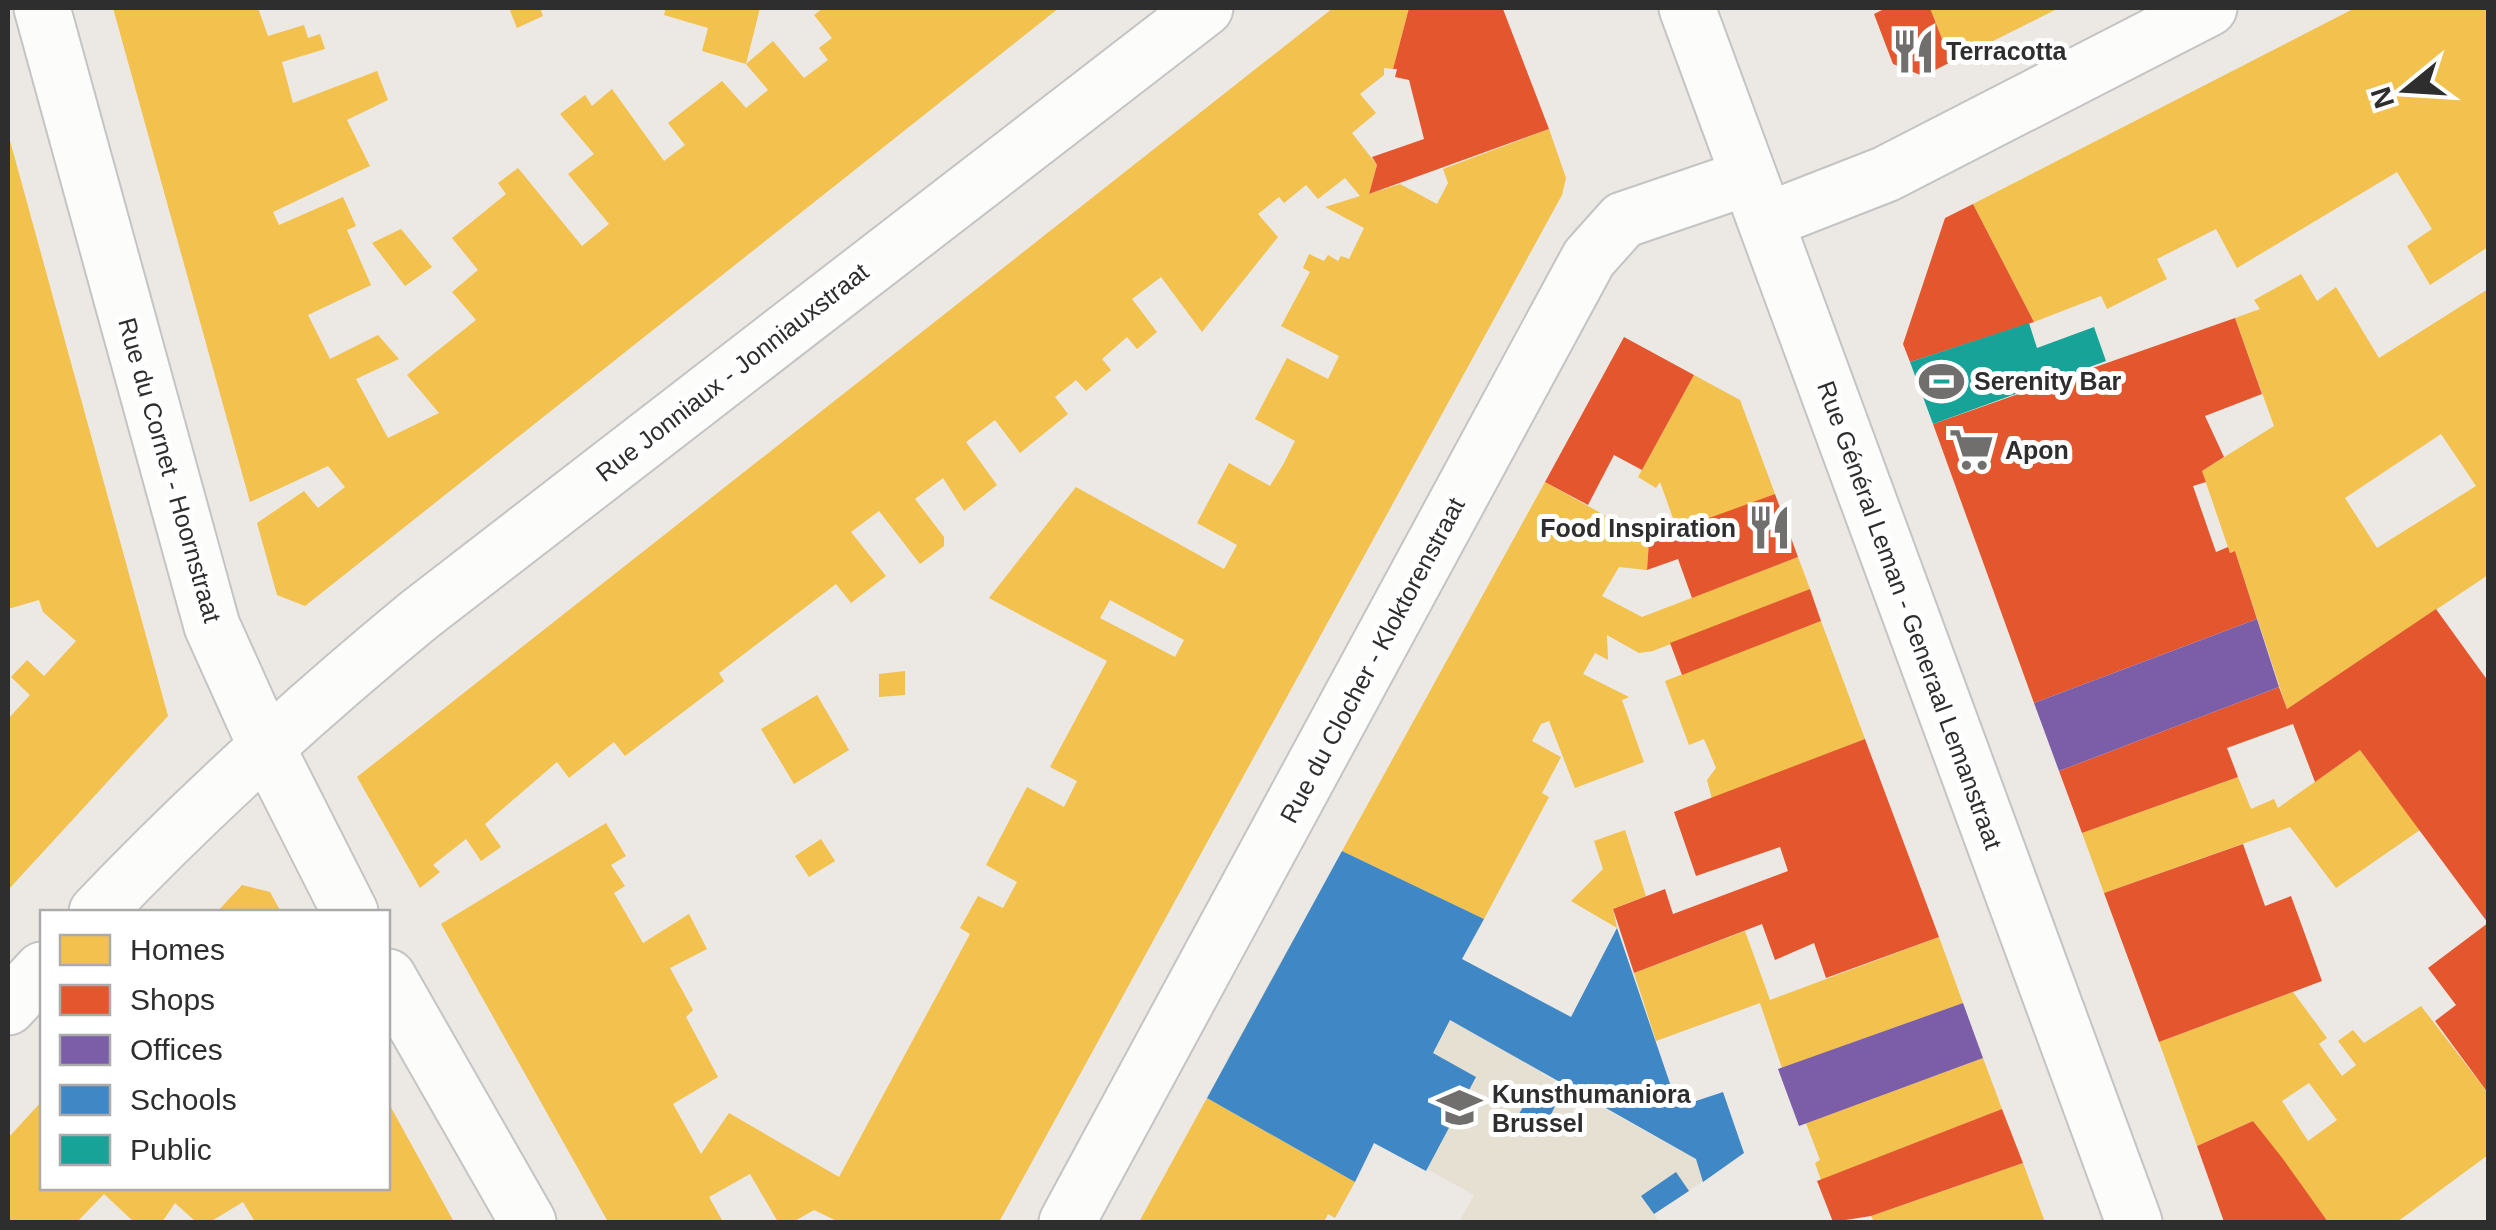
<svg xmlns="http://www.w3.org/2000/svg" width="2496" height="1230" font-family="Helvetica,sans-serif">
<rect width="100%" height="100%" fill="#ece8e4"/>
<!-- education -->
<path fill="#e6e0d3" d="M 1294,937 L 1543,1070 L 1542,1074 L 1696,1159 L 1703,1181 L 1654,1214 L 1659,1222 L 1459,1222 L 1474,1195 L 1227,1059 Z"/>
<!-- homes -->
<g fill="#f2c14e" fill-rule="evenodd">
<path d="M 113,8 L 258,8 L 268,36 L 304,25 L 308,38 L 320,34 L 325,49 L 282,62 L 293,103 L 377,71 L 388,100 L 347,120 L 370,166 L 273,212 L 279,225 L 343,197 L 356,226 L 347,230 L 371,285 L 308,315 L 330,359 L 378,335 L 399,359 L 356,379 L 388,438 L 439,413 L 407,375 L 476,320 L 452,292 L 478,270 L 452,238 L 506,194 L 498,183 L 518,168 L 582,246 L 609,224 L 568,174 L 594,154 L 560,114 L 585,95 L 592,106 L 612,89 L 664,161 L 685,145 L 668,123 L 722,81 L 746,108 L 768,90 L 746,64 L 773,41 L 804,78 L 828,60 L 819,48 L 832,38 L 814,15 L 823,8 L 1059,8 L 305,606 L 277,595 L 257,523 L 304,491 L 318,508 L 345,487 L 328,466 L 250,502 Z"/>
<path d="M 509,8 L 540,8 L 543,16 L 517,28 Z"/>
<path d="M 666,8 L 760,8 L 746,64 L 702,51 L 708,28 L 664,15 Z"/>
<path d="M 1333,8 L 1409,8 L 1393,69 L 1384,68 L 1384,75 L 1360,94 L 1376,113 L 1352,133 L 1377,165 L 1369,194 L 1400,184 L 1437,204 L 1448,183 L 1443,169 L 1549,129 L 1566,178 L 1562,195 L 999,1222 L 839,1222 L 814,1210 L 793,1222 L 778,1222 L 750,1174 L 709,1197 L 723,1222 L 608,1222 L 441,924 L 606,823 L 626,856 L 611,865 L 625,886 L 614,893 L 643,943 L 689,914 L 707,949 L 670,968 L 693,1010 L 686,1017 L 718,1077 L 673,1104 L 701,1154 L 729,1113 L 839,1177 L 970,934 L 960,928 L 978,896 L 1003,908 L 1017,882 L 986,865 L 1027,787 L 1064,807 L 1077,781 L 1050,767 L 1107,661 L 989,598 L 1076,487 L 1224,569 L 1237,545 L 1197,523 L 1229,463 L 1270,486 L 1284,463 L 1295,441 L 1255,419 L 1287,358 L 1328,379 L 1339,356 L 1281,326 L 1310,272 L 1303,268 L 1309,254 L 1324,261 L 1328,255 L 1338,261 L 1341,256 L 1349,259 L 1364,228 L 1325,207 L 1360,196 L 1345,178 L 1318,199 L 1306,185 L 1284,203 L 1279,197 L 1258,214 L 1278,237 L 1202,332 L 1161,277 L 1132,299 L 1157,332 L 1137,349 L 1127,337 L 1102,359 L 1111,370 L 1086,391 L 1076,380 L 1055,397 L 1068,414 L 1020,453 L 995,420 L 966,442 L 997,485 L 964,511 L 943,478 L 915,499 L 944,537 L 944,546 L 920,564 L 879,511 L 851,532 L 886,576 L 851,603 L 836,584 L 719,673 L 724,681 L 625,756 L 614,742 L 569,778 L 557,762 L 485,824 L 501,847 L 481,861 L 466,839 L 433,865 L 440,872 L 420,888 L 357,777 ZM 1110,600 L 1184,640 L 1175,657 L 1100,618 Z"/>
<path d="M 1930,8 L 2059,8 L 1951,62 Z"/>
<path d="M 2355,8 L 2488,8 L 2488,247 L 2430,285 L 2407,246 L 2432,229 L 2397,172 L 2237,268 L 2216,229 L 2157,259 L 2167,279 L 2107,309 L 2101,296 L 2034,322 L 1973,204 Z"/>
<path d="M 9,137 L 168,716 L 8,890 L 8,719 L 30,695 L 11,677 L 27,660 L 44,676 L 76,641 L 43,612 L 39,600 L 8,609 Z"/>
<path d="M 401,229 L 432,267 L 405,286 L 372,243 Z"/>
<path d="M 2301,274 L 2317,301 L 2336,287 L 2379,358 L 2488,289 L 2488,575 L 2287,709 L 2235,551 L 2230,553 L 2202,471 L 2274,426 L 2235,318 L 2260,309 L 2254,300 ZM 2441,434 L 2476,486 L 2377,548 L 2345,498 Z"/>
<path d="M 1694,375 L 1740,400 L 1775,494 L 1678,532 L 1660,482 L 1656,488 L 1638,477 Z"/>
<path d="M 1545,482 L 1649,540 L 1647,570 L 1619,567 L 1602,596 L 1642,617 L 1798,557 L 1810,589 L 1653,651 L 1639,653 L 1607,635 L 1608,660 L 1595,653 L 1583,674 L 1629,697 L 1622,700 L 1644,762 L 1575,788 L 1549,721 L 1541,724 L 1532,741 L 1561,757 L 1542,793 L 1549,797 L 1484,919 L 1342,851 Z"/>
<path d="M 1821,621 L 1865,739 L 1712,799 L 1707,780 L 1716,768 L 1704,739 L 1689,745 L 1665,681 Z"/>
<path d="M 905,671 L 905,695 L 879,697 L 879,674 Z"/>
<path d="M 817,695 L 849,750 L 794,784 L 761,729 Z"/>
<path d="M 2360,750 L 2420,830 L 2336,888 L 2290,827 L 2104,893 L 2082,833 L 2238,777 L 2251,809 L 2274,799 L 2278,808 Z"/>
<path d="M 1625,830 L 1646,896 L 1613,909 L 1617,928 L 1571,901 L 1603,869 L 1594,841 Z"/>
<path d="M 821,839 L 835,861 L 809,877 L 795,856 Z"/>
<path d="M 242,885 L 270,892 L 281,912 L 217,912 Z"/>
<path d="M 1745,931 L 1770,1000 L 1939,937 L 1963,1003 L 1782,1068 L 1760,1003 L 1656,1041 L 1634,973 Z"/>
<path d="M 2293,992 L 2327,1038 L 2319,1044 L 2342,1076 L 2356,1065 L 2338,1041 L 2353,1030 L 2364,1043 L 2421,1006 L 2488,1093 L 2488,1155 L 2397,1222 L 2328,1222 L 2253,1121 L 2197,1146 L 2159,1042 ZM 2309,1083 L 2337,1120 L 2308,1141 L 2282,1101 Z"/>
<path d="M 1983,1058 L 2002,1109 L 1821,1180 L 1815,1163 L 1820,1160 L 1806,1123 Z"/>
<path d="M 1207,1098 L 1355,1182 L 1335,1218 L 1328,1214 L 1324,1222 L 1139,1222 Z"/>
<path d="M 42,1101 L 42,1188 L 388,1188 L 388,1102 L 454,1222 L 255,1222 L 243,1202 L 210,1222 L 196,1222 L 175,1203 L 162,1222 L 134,1222 L 104,1194 L 77,1222 L 8,1222 L 8,1138 Z"/>
<path d="M 2023,1163 L 2045,1222 L 1874,1222 L 1871,1216 Z"/>
</g>
<!-- shops -->
<g fill="#e4572e">
<path d="M 1409,8 L 1503,9 L 1549,129 L 1369,194 L 1377,165 L 1372,157 L 1424,139 L 1409,80 L 1395,77 L 1397,69 L 1393,69 Z"/>
<path d="M 1886,8 L 1930,8 L 1951,62 L 1923,76 L 1893,64 L 1874,14 Z"/>
<path d="M 1973,204 L 2034,322 L 1910,362 L 1903,344 L 1945,218 Z"/>
<path d="M 2235,318 L 2262,394 L 2205,416 L 2224,457 L 2202,471 L 2206,482 L 2193,486 L 2216,552 L 2228,547 L 2230,553 L 2235,551 L 2257,619 L 2034,703 L 1933,424 Z"/>
<path d="M 1624,337 L 1694,375 L 1642,470 L 1614,455 L 1588,505 L 1545,482 Z"/>
<path d="M 1775,494 L 1798,557 L 1692,598 L 1678,559 L 1647,570 L 1649,540 Z"/>
<path d="M 1810,589 L 1821,621 L 1682,675 L 1670,643 Z"/>
<path d="M 2436,609 L 2488,681 L 2488,1093 L 2435,1021 L 2456,1005 L 2428,968 L 2488,923 L 2360,750 L 2315,782 L 2293,724 L 2227,748 L 2238,777 L 2082,833 L 2059,771 L 2279,687 L 2287,709 Z"/>
<path d="M 1865,739 L 1939,937 L 1826,978 L 1814,943 L 1775,960 L 1762,924 L 1634,973 L 1613,909 L 1665,889 L 1673,914 L 1788,871 L 1780,847 L 1696,876 L 1674,812 Z"/>
<path d="M 2243,844 L 2265,906 L 2291,896 L 2322,981 L 2159,1042 L 2104,893 Z"/>
<path d="M 2002,1109 L 2023,1163 L 1871,1216 L 1833,1222 L 1817,1181 Z"/>
<path d="M 2253,1121 L 2283,1159 L 2328,1222 L 2224,1222 L 2197,1146 Z"/>
</g>
<!-- offices -->
<g fill="#7b5ea7">
<path d="M 2257,619 L 2279,687 L 2059,771 L 2034,703 Z"/>
<path d="M 1963,1003 L 1983,1058 L 1799,1126 L 1778,1069 Z"/>
</g>
<!-- schools -->
<g fill="#3f88c5">
<path d="M 1342,851 L 1484,919 L 1462,959 L 1571,1017 L 1617,928 L 1678,1107 L 1723,1092 L 1744,1153 L 1703,1182 L 1696,1159 L 1450,1020 L 1433,1053 L 1476,1077 L 1426,1171 L 1374,1143 L 1355,1182 L 1207,1098 Z"/>
<path d="M 1535,1086 L 1559,1098 L 1545,1127 L 1519,1114 Z"/>
<path d="M 1676,1172 L 1689,1191 L 1654,1214 L 1641,1196 Z"/>
</g>
<!-- public -->
<path fill="#17a398" d="M 2029,323 L 2037,348 L 2094,327 L 2106,361 L 1933,424 L 1910,362 Z"/>
<g fill="none" stroke-linecap="round" stroke-linejoin="round">
<defs>
<g id="minor">
<path d="M 42,8 L 212,626 L 266,746 L 350,912"/>
<path d="M 1687,8 L 2134,1222"/>
<path d="M 1766,221 L 1886,174 L 2209,8"/>
<path d="M 97,912 C 198,806 305,709 419,615 L 1205,8"/>
<path d="M 388,977 L 528,1222"/>
<path d="M 8,1007 L 42,970"/>
<path d="M 1067,1222 L 1589,258 L 1623,220 L 1749,177"/>
</g>
</defs>
<!-- minor casing -->
<use href="#minor" stroke="#c5c4c5" stroke-width="59"/>
<!-- minor -->
<use href="#minor" stroke="#fcfcfb" stroke-width="55"/>
</g>
<!-- icons -->
<defs>
<symbol id="restaurant-bare" viewBox="-9 -9 18 18"><path d="M-5-6h1v4h1v-4h1v4h1v-4h1v5L-1.5 .5V6h-2V.5L-5-1ZM5-6V6H3V1.5H1.5Q1.5-4 5-6Z" fill="#706f6e" stroke="#fff" stroke-width="2.5" paint-order="stroke"/></symbol>
<symbol id="stadium-bare" viewBox="-9 -9 18 18"><path d="M0-5a6.5 5 0 1 0 0 10a6.5 5 0 1 0 0-10ZM-3.5-1.8h7v3.6h-7Z" fill="#706f6e" stroke="#fff" stroke-width="2.5" paint-order="stroke"/></symbol>
<symbol id="supermarket-bare" viewBox="-9 -9 18 18"><path d="M-6-5.5h2.5l.6 2H6L4.5 2H-2.5L-4.4-4H-6ZM-1.5 3.2a1.3 1.3 0 1 0 .1 0ZM3 3.2a1.3 1.3 0 1 0 .1 0Z" fill="#706f6e" stroke="#fff" stroke-width="2.5" paint-order="stroke"/></symbol>
<symbol id="school-bare" viewBox="-9 -9 18 18"><path d="M0-5L7-2L0 1L-7-2ZM-4 1L0 2.5L4 1V4Q0 6-4 4Z" fill="#706f6e" stroke="#fff" stroke-width="2.5" paint-order="stroke"/></symbol>
</defs>
<g fill-rule="evenodd">
<use href="#restaurant-bare" x="1882" y="20" width="63" height="63"/>
<use href="#stadium-bare" x="1910" y="350" width="63" height="63"/>
<use href="#supermarket-bare" x="1940" y="418" width="63" height="63"/>
<use href="#restaurant-bare" x="1738" y="496" width="63" height="63"/>
<use href="#school-bare" x="1428" y="1076" width="63" height="63"/>
</g>
<g text-anchor="middle" dominant-baseline="central" stroke-width="10" stroke-linejoin="round" paint-order="stroke">
<!-- poi labels -->
<g font-size="25" font-weight="bold" fill="#2e2e2e" stroke="#fff" text-anchor="start">
<text x="1946" y="51">Terracotta</text>
<text x="1974" y="381">Serenity Bar</text>
<text x="2005" y="450">Apon</text>
<text x="1736" y="528" text-anchor="end">Food Inspiration</text>
<text x="1492" y="1094">Kunsthumaniora<tspan x="1492" dy="29">Brussel</tspan></text>
</g>
<!-- street labels -->
<g font-size="25" fill="#2e2e2e" stroke="#fff">
<text transform="translate(732 372) rotate(-38)">Rue Jonniaux - Jonniauxstraat</text>
<text transform="translate(170 470) rotate(74)">Rue du Cornet - Hoornstraat</text>
<text transform="translate(1910 615) rotate(70)">Rue Général Leman - Generaal Lemanstraat</text>
<text transform="translate(1372 660) rotate(-62)">Rue du Clocher - Kloktorenstraat</text>
</g>
</g>
<!-- border -->
<rect width="2496" height="1230" fill="none" stroke="#2e2e2e" stroke-width="20"/>
<!-- legend -->
<rect x="40" y="910" width="350" height="280" fill="#ffffff" stroke="#ababab" stroke-width="2.5"/>
<rect x="60" y="935" width="50" height="30" fill="#f2c14e" stroke="#ababab" stroke-width="2.5"/>
<text x="130" y="960" font-size="30" fill="#2e2e2e">Homes</text>
<rect x="60" y="985" width="50" height="30" fill="#e4572e" stroke="#ababab" stroke-width="2.5"/>
<text x="130" y="1010" font-size="30" fill="#2e2e2e">Shops</text>
<rect x="60" y="1035" width="50" height="30" fill="#7b5ea7" stroke="#ababab" stroke-width="2.5"/>
<text x="130" y="1060" font-size="30" fill="#2e2e2e">Offices</text>
<rect x="60" y="1085" width="50" height="30" fill="#3f88c5" stroke="#ababab" stroke-width="2.5"/>
<text x="130" y="1110" font-size="30" fill="#2e2e2e">Schools</text>
<rect x="60" y="1135" width="50" height="30" fill="#17a398" stroke="#ababab" stroke-width="2.5"/>
<text x="130" y="1160" font-size="30" fill="#2e2e2e">Public</text>
<!-- north arrow -->
<g transform="translate(2406 90) rotate(252)" stroke="#ffffff" stroke-width="8" paint-order="stroke">
<path d="M0-8L18 38L0 25L-18 38Z" fill="#2e2e2e"/>
<text y="-15" font-size="28" font-weight="bold" text-anchor="middle" fill="#2e2e2e">N</text>
</g>
</svg>
